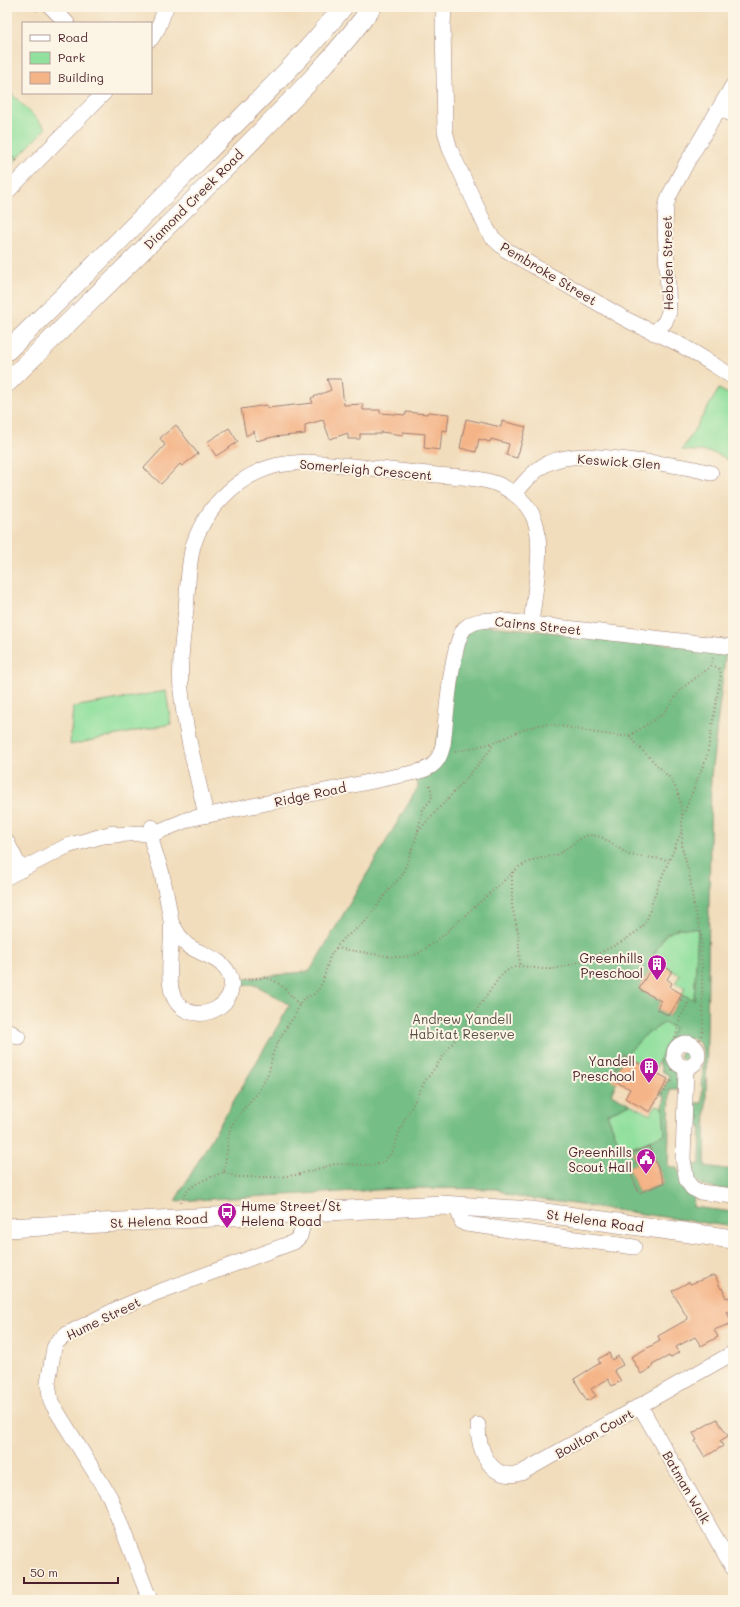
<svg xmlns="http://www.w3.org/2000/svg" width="740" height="1607" font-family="Mali,sans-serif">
<rect width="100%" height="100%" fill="#fcf5e5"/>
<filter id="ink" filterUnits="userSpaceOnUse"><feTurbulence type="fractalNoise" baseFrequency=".025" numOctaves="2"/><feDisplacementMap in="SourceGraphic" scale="8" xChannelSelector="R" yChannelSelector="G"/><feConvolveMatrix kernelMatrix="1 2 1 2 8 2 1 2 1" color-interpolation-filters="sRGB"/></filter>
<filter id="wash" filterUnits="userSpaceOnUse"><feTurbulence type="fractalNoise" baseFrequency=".012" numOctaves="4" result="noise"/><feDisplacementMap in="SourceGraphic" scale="16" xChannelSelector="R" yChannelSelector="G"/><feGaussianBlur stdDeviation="0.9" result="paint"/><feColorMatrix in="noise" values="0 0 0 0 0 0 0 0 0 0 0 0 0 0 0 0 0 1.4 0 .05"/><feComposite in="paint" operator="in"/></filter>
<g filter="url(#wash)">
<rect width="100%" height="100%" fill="#f1ddbc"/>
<!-- green -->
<g fill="#92e09e" stroke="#6e8064">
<path d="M 7,89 L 46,128 L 7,169 Z"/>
<path d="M 719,389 L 733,397 L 733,467 C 723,449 700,452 682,450 Z"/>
<path d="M 166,691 L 171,724 L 70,745 L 73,707 Z"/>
<path d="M 679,928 L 698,928 L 694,1000 L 682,994 L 685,988 L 675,983 L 680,975 L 651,959 L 665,935 Z"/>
<path d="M 664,1023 L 675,1028 L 654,1071 L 625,1056 L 644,1036 Z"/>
<path d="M 630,1104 L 650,1115 L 656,1105 L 663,1107 L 665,1134 L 622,1151 L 607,1114 Z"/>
</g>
<!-- forest -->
<g fill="#75be85" stroke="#606e58" fill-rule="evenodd">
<path d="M 480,625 L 726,650 L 711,776 L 705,1166 L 733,1170 L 733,1190 C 723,1189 698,1189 694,1178 C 692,1174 692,1169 691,1165 L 700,1164 L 701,1126 L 691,1126 L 692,1103 L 702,1103 L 703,1058 C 703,1053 703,1047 699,1043 C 690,1033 672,1038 669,1050 C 666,1062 675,1066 678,1076 C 679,1080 678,1085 679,1089 L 670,1089 L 668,1166 L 677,1168 L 694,1197 L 693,1207 L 733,1212 L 733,1227 L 574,1204 L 511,1196 L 497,1189 L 414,1188 L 175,1201 L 290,1005 L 255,985 L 236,986 L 236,980 L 310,971 L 418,787 L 416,777 L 429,774 L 464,635 ZM 679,928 L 698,929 L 694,1000 L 682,994 L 669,1016 L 657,1009 L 661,1001 L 639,989 L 655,961 L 651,959 L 665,935 ZM 664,1023 L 674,1028 L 659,1061 L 662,1071 L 670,1076 L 660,1094 L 665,1097 L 663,1107 L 665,1134 L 622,1151 L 607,1114 L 630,1104 L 611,1094 L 617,1082 L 612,1079 L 625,1056 L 644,1036 ZM 649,1146 L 664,1183 L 639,1193 L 628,1167 L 637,1163 L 633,1153 Z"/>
<circle cx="686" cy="1055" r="6"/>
</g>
<g id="blocks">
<!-- building -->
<g fill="#f4b487">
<path d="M 327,379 L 341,379 L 344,405 L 363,404 L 363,410 L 380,410 L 380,413 L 406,415 L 406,412 L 427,414 L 428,412 L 449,414 L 447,431 L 442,430 L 440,450 L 424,448 L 425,434 L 403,432 L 403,435 L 381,432 L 381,434 L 360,434 L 360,439 L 348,439 L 348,433 L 330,439 L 323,420 L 305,425 L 305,434 L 273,437 L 256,441 L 254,431 L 246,436 L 241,409 L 267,405 L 267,408 L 313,403 L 311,398 L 331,390 Z"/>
<path d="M 466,419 L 501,427 L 502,421 L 526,427 L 517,458 L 506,455 L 509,444 L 491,439 L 490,442 L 479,439 L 476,452 L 460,448 Z"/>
<path d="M 176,425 L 198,454 L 182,466 L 180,464 L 161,484 L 144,468 L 165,445 L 160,438 Z"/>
<path d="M 229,428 L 238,442 L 216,456 L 207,442 Z"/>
<path d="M 655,961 L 672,971 L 667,979 L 672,983 L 670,987 L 682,994 L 669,1016 L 657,1009 L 661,1001 L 639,989 Z"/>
<path d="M 625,1056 L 668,1079 L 650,1112 L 625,1098 L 630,1089 L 612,1080 Z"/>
<path d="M 649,1146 L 664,1183 L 639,1193 L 628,1167 L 637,1163 L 632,1153 Z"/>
<path d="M 715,1275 L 721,1289 L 722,1288 L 726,1298 L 729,1297 L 733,1308 L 733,1310 L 727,1312 L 732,1323 L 714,1330 L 718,1337 L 701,1346 L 695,1337 L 676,1347 L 679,1352 L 670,1358 L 669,1356 L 652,1365 L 653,1367 L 641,1374 L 631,1357 L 660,1341 L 658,1336 L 688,1319 L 672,1291 L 689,1282 L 690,1284 Z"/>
<path d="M 609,1353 L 612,1360 L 618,1356 L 623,1365 L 614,1370 L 621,1381 L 612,1386 L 608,1379 L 591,1389 L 596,1396 L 587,1401 L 574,1379 L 600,1363 L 598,1359 Z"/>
<path d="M 717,1419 L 728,1436 L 720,1441 L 723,1446 L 705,1457 L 695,1441 L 697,1440 L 693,1433 Z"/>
</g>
</g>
</g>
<g filter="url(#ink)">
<use href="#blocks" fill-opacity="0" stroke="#9e7e74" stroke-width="1"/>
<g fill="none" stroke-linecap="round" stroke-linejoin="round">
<defs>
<g id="minor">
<path d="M 51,7 L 67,23"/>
<path d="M 444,7 L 443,25 L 445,131 L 450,149 L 487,229 L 492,237 L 506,250 L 622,317 C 637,326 653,331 669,339 C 692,350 712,364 733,377"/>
<path d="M 151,39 L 158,28 L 166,7"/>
<path d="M 720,108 L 733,115"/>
<path d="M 7,192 L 104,93"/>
<path d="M 654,333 L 665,322 L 669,312 L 665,226 L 666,206 L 669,196 L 686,164 L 733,85"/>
<path d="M 515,494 C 524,482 534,470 548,463 C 576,451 607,458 636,461 C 661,463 686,466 711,473"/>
<path d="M 206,815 C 197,774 185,732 181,690 C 179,663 183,636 186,609 C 188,588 188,566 193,546 C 204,510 235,478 271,467 C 283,463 295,463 307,462 C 348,465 388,470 428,474 C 450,477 476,476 497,484 C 514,491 529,504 535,521 C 544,547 534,596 531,624"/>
<path d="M 152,827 C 149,843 158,858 162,874 C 165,889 169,906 171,921 C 174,944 162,988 179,1005 C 201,1027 242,1002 229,974 C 221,957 201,955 187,945 C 180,939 176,930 171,922"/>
<path d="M 103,836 L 140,833 L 150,835 L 189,819 L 417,772 C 433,768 439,762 443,745 C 446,722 451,642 465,628 C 474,620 486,620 497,620 L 733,647"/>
<path d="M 7,842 L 21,870"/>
<path d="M 7,877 L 67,846 L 113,833"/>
<path d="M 7,1030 L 18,1037"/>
<circle cx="686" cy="1055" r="12"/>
<path d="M 686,1067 L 683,1159 L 687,1181 L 692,1188 L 700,1192 L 733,1196"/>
<path d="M 456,1205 L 462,1222 L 466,1224 L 634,1247"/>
<path d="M 640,1406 L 733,1568"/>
<path d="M 478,1425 C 478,1450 491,1483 521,1473 L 733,1353"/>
<path d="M 150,1600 L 110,1497 L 51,1402 L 48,1383 L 54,1348 L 57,1342 L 67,1334 L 117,1309 L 153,1294 L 294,1242 L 300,1236 L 306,1212"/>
</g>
<g id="major">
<path d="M 7,351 C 74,287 139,221 204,155 C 252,107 301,60 343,7"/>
<path d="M 7,383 C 85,306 165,230 242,151 C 287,105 334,59 372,7"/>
<path d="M 7,1228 L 442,1205 L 531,1211 L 733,1239"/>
</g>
</defs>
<!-- minor casing -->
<use href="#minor" stroke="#9e7e74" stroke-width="16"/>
<!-- major casing -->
<use href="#major" stroke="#9e7e74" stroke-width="20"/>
<!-- path -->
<g stroke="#9e7e74" stroke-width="2" stroke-dasharray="1 3" stroke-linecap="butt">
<path d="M 34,7 L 38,12"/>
<path d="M 7,152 L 18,162"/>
<path d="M 630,736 L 634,742 L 669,777 L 676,788 L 680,801 L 682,816 L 682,848 L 689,872 L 694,908 L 701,933 L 703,1030 L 701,1037 L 696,1048"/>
<path d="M 455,752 L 493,743 L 527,728 L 544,724 L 556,725 L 596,733 L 622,736 L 631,735 L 663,714 L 681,689 L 710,667 L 713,658"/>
<path d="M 683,815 L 707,756 L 721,674 L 719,669 L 712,665"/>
<path d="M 418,831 L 466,779 L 491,749 L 493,743"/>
<path d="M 512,872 L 512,906 L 518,932 L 520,966"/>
<path d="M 336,948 L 393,957 L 405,957 L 418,954 L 441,937 L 519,867 L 533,860 L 559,854 L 581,838 L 589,835 L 597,836 L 603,838 L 629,855 L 669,860"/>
<path d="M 244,980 C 251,979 259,977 266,978 C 280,980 291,996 300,1006"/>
<path d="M 672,1070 L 668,1063 L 667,1050 L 676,1035 L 680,1018 L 688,1004 L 681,1000 L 684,995"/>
<path d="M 662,1095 L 669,1083 L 672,1080"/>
<path d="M 224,1172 L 236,1177 L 277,1177 L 296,1175 L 335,1164 L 374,1165 L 384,1162 L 393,1151 L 401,1127 L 424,1083 L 499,978 C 517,958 528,970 550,969 C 570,969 634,940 645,923 C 650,915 651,903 655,894 C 663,873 673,853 681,832"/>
<path d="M 181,1202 C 187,1183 208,1179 224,1172 L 230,1128 L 240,1113 L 259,1091 L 269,1072 L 273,1053 L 282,1034 L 295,1015 L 301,1001 L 305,998 L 314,994 L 319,989 L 323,981 L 330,956 L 342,940 L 366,921 L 390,888 L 402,876 L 416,838 L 423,809 L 431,800 L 432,795 L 429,782"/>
</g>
<!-- minor -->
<use href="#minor" stroke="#fff" stroke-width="15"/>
<!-- major -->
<use href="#major" stroke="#fff" stroke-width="19"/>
</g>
</g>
<!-- icons -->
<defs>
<symbol id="building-pin" viewBox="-11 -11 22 30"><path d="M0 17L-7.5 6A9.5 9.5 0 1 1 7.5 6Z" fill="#b5179e" stroke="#fcf5e5"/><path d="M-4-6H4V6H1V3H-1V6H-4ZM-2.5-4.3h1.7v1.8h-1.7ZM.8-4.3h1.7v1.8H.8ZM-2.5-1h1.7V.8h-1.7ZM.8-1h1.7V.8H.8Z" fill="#fff"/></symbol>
<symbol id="civic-pin" viewBox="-11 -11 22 30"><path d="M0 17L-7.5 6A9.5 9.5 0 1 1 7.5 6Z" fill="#b5179e" stroke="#fcf5e5"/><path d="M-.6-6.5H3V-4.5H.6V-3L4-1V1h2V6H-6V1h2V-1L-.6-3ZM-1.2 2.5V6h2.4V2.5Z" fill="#fff"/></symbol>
<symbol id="bus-pin" viewBox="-11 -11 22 30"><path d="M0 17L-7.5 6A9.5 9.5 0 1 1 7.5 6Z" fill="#b5179e" stroke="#fcf5e5"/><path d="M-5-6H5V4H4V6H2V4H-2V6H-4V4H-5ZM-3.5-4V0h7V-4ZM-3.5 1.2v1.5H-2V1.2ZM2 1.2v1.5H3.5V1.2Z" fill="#fff"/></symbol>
</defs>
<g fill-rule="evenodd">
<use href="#building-pin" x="646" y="953" width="22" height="30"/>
<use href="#building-pin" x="638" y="1056" width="22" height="30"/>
<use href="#civic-pin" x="635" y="1147" width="22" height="30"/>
<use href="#bus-pin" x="216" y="1201" width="22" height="30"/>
</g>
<g text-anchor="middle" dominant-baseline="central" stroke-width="4" stroke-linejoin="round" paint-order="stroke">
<!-- street labels -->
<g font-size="13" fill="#4a1f2b" stroke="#fcf5e5">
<text transform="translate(193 199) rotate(-45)">Diamond Creek Road</text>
<text transform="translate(667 263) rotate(-91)">Hebden Street</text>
<text transform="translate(549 273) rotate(31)">Pembroke Street</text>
<text transform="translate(619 461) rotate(4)">Keswick Glen</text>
<text transform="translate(366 469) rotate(5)">Somerleigh Crescent</text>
<text transform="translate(538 625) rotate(6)">Cairns Street</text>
<text transform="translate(310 794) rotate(-12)">Ridge Road</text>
<text transform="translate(159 1220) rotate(-3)">St Helena Road</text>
<text transform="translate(595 1220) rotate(8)">St Helena Road</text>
<text transform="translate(103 1318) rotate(-26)">Hume Street</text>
<text transform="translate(594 1433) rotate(-29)">Boulton Court</text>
<text transform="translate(687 1487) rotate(60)">Batman Walk</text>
</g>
<!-- poi labels -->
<g font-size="13" fill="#4a1f2b" stroke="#fcf5e5" text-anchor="end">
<text x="643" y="957">Greenhills<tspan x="643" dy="15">Preschool</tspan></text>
<text x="635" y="1060">Yandell<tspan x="635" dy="15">Preschool</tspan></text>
<text x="632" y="1151">Greenhills<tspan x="632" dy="15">Scout Hall</tspan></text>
<text x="241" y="1205" text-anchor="start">Hume Street/St<tspan x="241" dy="15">Helena Road</tspan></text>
</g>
<!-- park labels -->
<g font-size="13" fill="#5c4f48" stroke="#fcf5e5">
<text x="462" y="1018">Andrew Yandell<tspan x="462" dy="15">Habitat Reserve</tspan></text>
</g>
</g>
<!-- margin -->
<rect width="740" height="1607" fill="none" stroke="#fcf5e5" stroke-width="24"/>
<!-- legend -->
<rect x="22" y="22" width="130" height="72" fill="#fcf5e5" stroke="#b59f9b"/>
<rect x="30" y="35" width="20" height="6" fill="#ffffff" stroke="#b59f9b"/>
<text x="58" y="42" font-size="12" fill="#4a1f2b">Road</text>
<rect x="30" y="52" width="20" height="12" fill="#92e09e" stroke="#b59f9b"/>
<text x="58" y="62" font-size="12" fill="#4a1f2b">Park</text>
<rect x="30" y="72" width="20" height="12" fill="#f4b487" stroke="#b59f9b"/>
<text x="58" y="82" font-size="12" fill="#4a1f2b">Building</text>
<!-- scale -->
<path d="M24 1577v6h94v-6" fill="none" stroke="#4a1f2b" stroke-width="2"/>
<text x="30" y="1577" font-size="12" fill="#4a1f2b" stroke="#fcf5e5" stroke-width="3" paint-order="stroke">50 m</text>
</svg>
